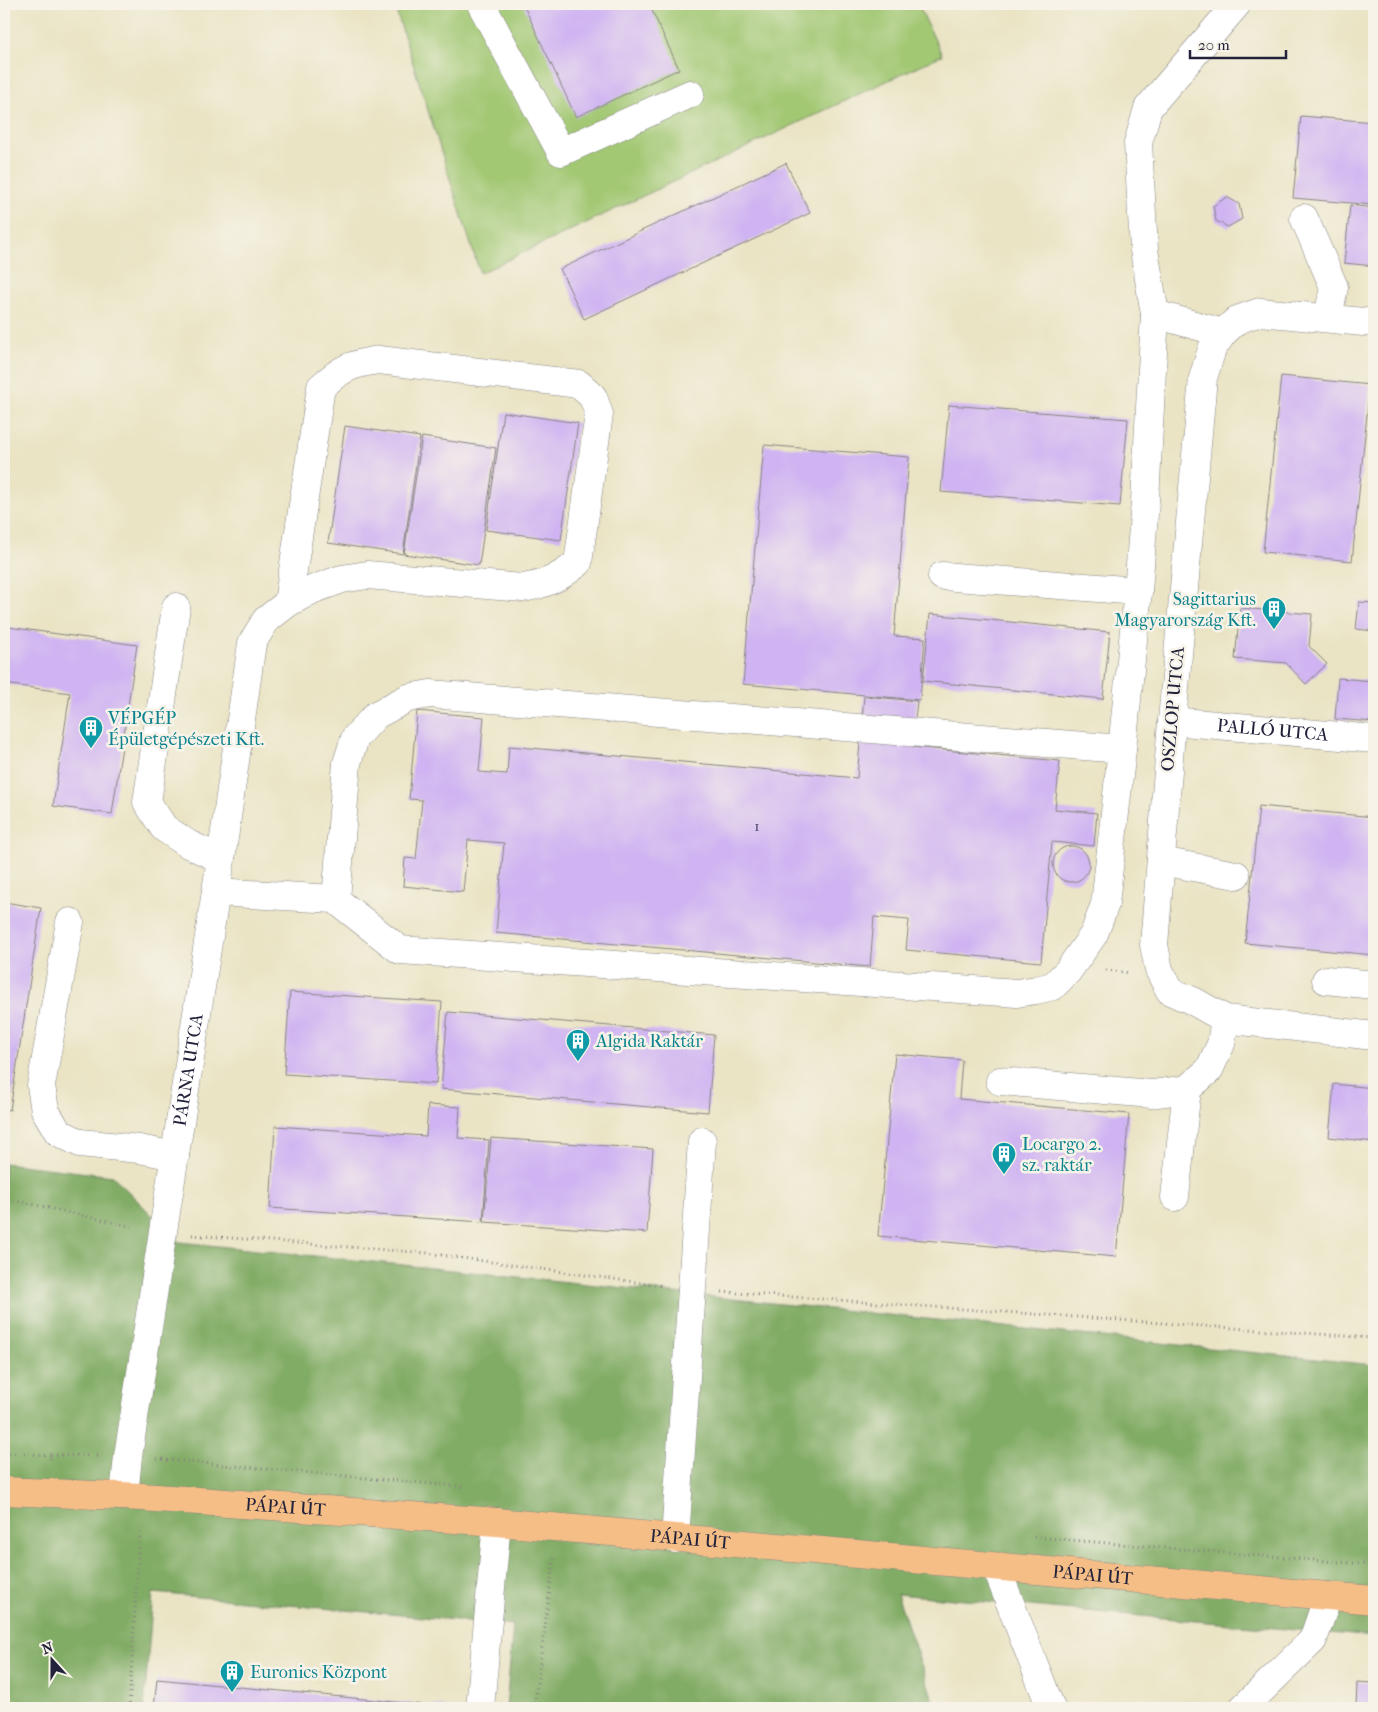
<svg xmlns="http://www.w3.org/2000/svg" width="1378" height="1712" font-family="'IM FELL French Canon',serif">
<rect width="100%" height="100%" fill="#f7f3e8"/>
<filter id="ink" filterUnits="userSpaceOnUse"><feTurbulence type="fractalNoise" baseFrequency=".02" numOctaves="2"/><feDisplacementMap in="SourceGraphic" scale="10" xChannelSelector="R" yChannelSelector="G"/><feConvolveMatrix kernelMatrix="1 2 1 2 8 2 1 2 1" color-interpolation-filters="sRGB"/></filter>
<filter id="wash" filterUnits="userSpaceOnUse"><feTurbulence type="fractalNoise" baseFrequency=".0096" numOctaves="4" result="noise"/><feDisplacementMap in="SourceGraphic" scale="20" xChannelSelector="R" yChannelSelector="G"/><feGaussianBlur stdDeviation="1.12" result="paint"/><feColorMatrix in="noise" values="0 0 0 0 0 0 0 0 0 0 0 0 0 0 0 0 0 1.4 0 .05"/><feComposite in="paint" operator="in"/></filter>
<g filter="url(#wash)">
<rect width="100%" height="100%" fill="#eae4c5"/>
<!-- green -->
<path fill="#a2c873" stroke="#627557" d="M 394,4 L 918,4 L 942,55 L 480,273 Z"/>
<!-- forest -->
<path fill="#81ac65" stroke="#526750" d="M 4,1163 L 113,1176 L 179,1242 L 1374,1365 L 1374,1637 L 897,1594 L 936,1708 L 506,1708 L 513,1625 L 153,1593 L 144,1708 L 4,1708 Z"/>
<g id="blocks">
<!-- building -->
<g fill="#cfb3f2">
<path d="M 523,4 L 649,4 L 679,69 L 576,117 Z"/>
<path d="M 982,4 L 994,4 L 985,8 Z"/>
<path d="M 1301,116 L 1374,122 L 1374,205 L 1293,198 Z"/>
<path d="M 786,163 L 810,213 L 584,319 L 560,269 Z"/>
<path d="M 1227,197 L 1239,204 L 1242,219 L 1228,227 L 1216,221 L 1213,206 Z"/>
<path d="M 1350,205 L 1374,208 L 1374,266 L 1344,263 Z"/>
<path d="M 1281,376 L 1370,385 L 1352,561 L 1263,552 Z"/>
<path d="M 949,405 L 1128,419 L 1120,506 L 941,492 Z"/>
<path d="M 503,412 L 578,423 L 561,540 L 486,530 Z"/>
<path d="M 345,426 L 420,437 L 403,554 L 328,543 Z"/>
<path d="M 422,437 L 496,448 L 479,565 L 404,554 Z"/>
<path d="M 764,445 L 909,457 L 894,636 L 925,638 L 920,700 L 743,684 Z"/>
<path d="M 1359,602 L 1374,603 L 1374,631 L 1356,629 Z"/>
<path d="M 1240,608 L 1312,614 L 1309,646 L 1327,664 L 1306,684 L 1286,663 L 1235,659 Z"/>
<path d="M 930,614 L 1110,632 L 1103,699 L 923,681 Z"/>
<path d="M 8,627 L 137,645 L 112,814 L 53,806 L 70,693 L 4,684 L 4,658 Z"/>
<path d="M 1338,678 L 1374,681 L 1374,722 L 1335,719 Z"/>
<path d="M 864,696 L 917,701 L 912,747 L 1060,761 L 1055,809 L 1097,813 L 1094,846 L 1052,842 L 1041,962 L 906,950 L 909,920 L 874,917 L 870,967 L 496,933 L 504,843 L 468,840 L 463,892 L 403,886 L 405,858 L 416,859 L 422,800 L 409,799 L 417,711 L 484,717 L 479,772 L 507,774 L 509,746 L 857,778 Z"/>
<path d="M 1259,806 L 1374,817 L 1374,955 L 1245,943 Z"/>
<circle cx="1071" cy="864" r="18"/>
<path d="M 4,902 L 41,908 L 10,1110 L 4,1109 Z"/>
<path d="M 290,992 L 442,1002 L 436,1084 L 284,1074 Z"/>
<path d="M 448,1012 L 714,1035 L 708,1112 L 441,1089 Z"/>
<path d="M 895,1054 L 962,1060 L 959,1099 L 1129,1114 L 1116,1257 L 878,1236 Z"/>
<path d="M 1334,1084 L 1374,1088 L 1374,1142 L 1329,1137 Z"/>
<path d="M 428,1105 L 460,1107 L 458,1138 L 489,1140 L 483,1222 L 270,1208 L 275,1126 L 426,1136 Z"/>
<path d="M 491,1138 L 653,1149 L 647,1233 L 484,1222 Z"/>
<path d="M 157,1679 L 446,1707 L 446,1708 L 154,1708 Z"/>
<path d="M 1357,1682 L 1374,1683 L 1374,1708 L 1356,1708 Z"/>
</g>
</g>
</g>
<g filter="url(#ink)">
<use href="#blocks" fill-opacity="0" stroke="#868380" stroke-width="1"/>
<g fill="none" stroke-linecap="round" stroke-linejoin="round">
<defs>
<g id="minor">
<path d="M 481,4 L 561,152 L 690,94"/>
<path d="M 1304,218 L 1334,287 L 1328,318"/>
<path d="M 1374,323 L 1260,312 L 1237,320 L 1223,333 L 1212,349 L 1203,378 L 1172,721 L 1154,945 L 1159,970 L 1170,991 L 1193,1001 L 1225,1019 L 1374,1036"/>
<path d="M 1223,333 L 1155,314 L 1144,250 L 1138,143 L 1148,108 L 1237,4"/>
<path d="M 942,576 L 1138,591 L 1122,749"/>
<path d="M 1138,591 L 1145,501 L 1155,314"/>
<path d="M 176,607 L 147,802 L 164,828 L 188,844 L 221,859"/>
<path id="s1" d="M 1172,721 L 1374,739"/>
<path d="M 1161,861 L 1236,875"/>
<path d="M 216,892 L 334,899 L 336,900 L 400,950 L 1017,993 L 1036,990 L 1053,986 L 1068,971 L 1094,934 L 1105,904 L 1122,749 L 430,694 L 408,698 L 376,715 L 355,738 L 347,763 L 336,900"/>
<path d="M 70,922 L 41,1086 L 45,1110 L 58,1132 L 80,1143 L 139,1149 L 175,1156"/>
<path d="M 1326,980 L 1374,985"/>
<path d="M 1000,1081 L 1152,1094 L 1187,1089 L 1209,1070 L 1221,1044 L 1225,1019"/>
<path d="M 1175,1197 L 1187,1089"/>
<path id="s2" d="M 124,1496 L 128,1456 L 221,859 L 252,643 L 266,620 L 288,603 L 314,589 L 342,579 L 367,575 L 523,588 C 547,584 559,578 578,563 L 599,414 L 593,397 L 579,384 L 379,360 C 351,364 342,368 321,387 L 288,603"/>
<path d="M 675,1539 L 702,1141"/>
<path d="M 996,1567 L 1051,1708"/>
<path d="M 480,1708 L 497,1522"/>
<path d="M 1243,1708 L 1313,1640 L 1328,1596"/>
</g>
<g id="major">
<path id="s3" d="M 4,1491 L 142,1497 L 497,1522 L 1374,1600"/>
</g>
</defs>
<!-- minor casing -->
<use href="#minor" stroke="#868380" stroke-width="29"/>
<!-- major casing -->
<use href="#major" stroke="#868380" stroke-width="29"/>
<!-- path -->
<g stroke="#868380" stroke-width="3" stroke-dasharray="1 4" stroke-linecap="butt">
<path d="M 1106,970 L 1130,973"/>
<path d="M 4,1198 L 134,1227"/>
<path d="M 192,1235 L 427,1253 L 663,1286"/>
<path d="M 722,1292 L 1374,1338"/>
<path d="M 4,1453 L 51,1455 L 50,1462"/>
<path d="M 51,1455 L 98,1456"/>
<path d="M 157,1459 L 465,1487"/>
<path d="M 1034,1537 L 1374,1565"/>
<path d="M 129,1708 L 140,1528"/>
<path d="M 534,1708 L 554,1558"/>
</g>
<!-- minor -->
<use href="#minor" stroke="#fff" stroke-width="28"/>
<!-- major -->
<use href="#major" stroke="#f6be87" stroke-width="28"/>
</g>
</g>
<!-- icons -->
<defs>
<symbol id="building-pin" viewBox="-11 -11 22 30"><path d="M0 17L-7.5 6A9.5 9.5 0 1 1 7.5 6Z" fill="#0f9aa8" stroke="#f7f3e8"/><path d="M-4-6H4V6H1V3H-1V6H-4ZM-2.5-4.3h1.7v1.8h-1.7ZM.8-4.3h1.7v1.8H.8ZM-2.5-1h1.7V.8h-1.7ZM.8-1h1.7V.8H.8Z" fill="#fff"/></symbol>
</defs>
<g fill-rule="evenodd">
<use href="#building-pin" x="1260" y="595" width="28" height="38"/>
<use href="#building-pin" x="77" y="714" width="28" height="38"/>
<use href="#building-pin" x="564" y="1027" width="28" height="38"/>
<use href="#building-pin" x="990" y="1140" width="28" height="38"/>
<use href="#building-pin" x="218" y="1658" width="28" height="38"/>
</g>
<g text-anchor="middle" dominant-baseline="central" stroke-width="5" stroke-linejoin="round" paint-order="stroke">
<!-- number labels -->
<g font-size="15" fill="#4d4669">
<text x="757" y="826">1</text>
</g>
<!-- culture labels -->
<g font-size="18" fill="#0d838f" stroke="#f7f3e8" text-anchor="start">
<text x="1256" y="599" text-anchor="end">Sagittarius<tspan x="1256" dy="21">Magyarország Kft.</tspan></text>
<text x="108" y="718">VÉPGÉP<tspan x="108" dy="21">Épületgépészeti Kft.</tspan></text>
<text x="596" y="1041">Algida Raktár</text>
<text x="1022" y="1144">Locargo 2.<tspan x="1022" dy="21">sz. raktár</tspan></text>
<text x="250" y="1672">Euronics Központ</text>
</g>
<!-- street labels -->
<g font-size="18" fill="#22223b" stroke="#f7f3e8">
<text transform="translate(1173 709) rotate(-85)">OSZLOP UTCA</text>
<text stroke="none"><textPath href="#s1" startOffset="101">PALLÓ UTCA</textPath></text>
<text stroke="none"><textPath href="#s2" startOffset="431">PÁRNA UTCA</textPath></text>
<text stroke="none"><textPath href="#s3" startOffset="282">PÁPAI ÚT</textPath></text>
<text stroke="none"><textPath href="#s3" startOffset="688">PÁPAI ÚT</textPath></text>
<text stroke="none"><textPath href="#s3" startOffset="1092">PÁPAI ÚT</textPath></text>
</g>
</g>
<!-- margin -->
<rect width="1378" height="1712" fill="none" stroke="#f7f3e8" stroke-width="20"/>
<!-- north arrow -->
<g transform="translate(52 1660) rotate(339)" stroke="#f7f3e8" stroke-width="4" paint-order="stroke">
<path d="M0-4L9 19L0 12L-9 19Z" fill="#22223b"/>
<text y="-8" font-size="14" font-weight="bold" text-anchor="middle" fill="#22223b">N</text>
</g>
<!-- scale -->
<path d="M1190 50v8h96v-8" fill="none" stroke="#22223b" stroke-width="2.5"/>
<text x="1198" y="50" font-size="15" fill="#22223b" stroke="#f7f3e8" stroke-width="4" paint-order="stroke">20 m</text>
</svg>
